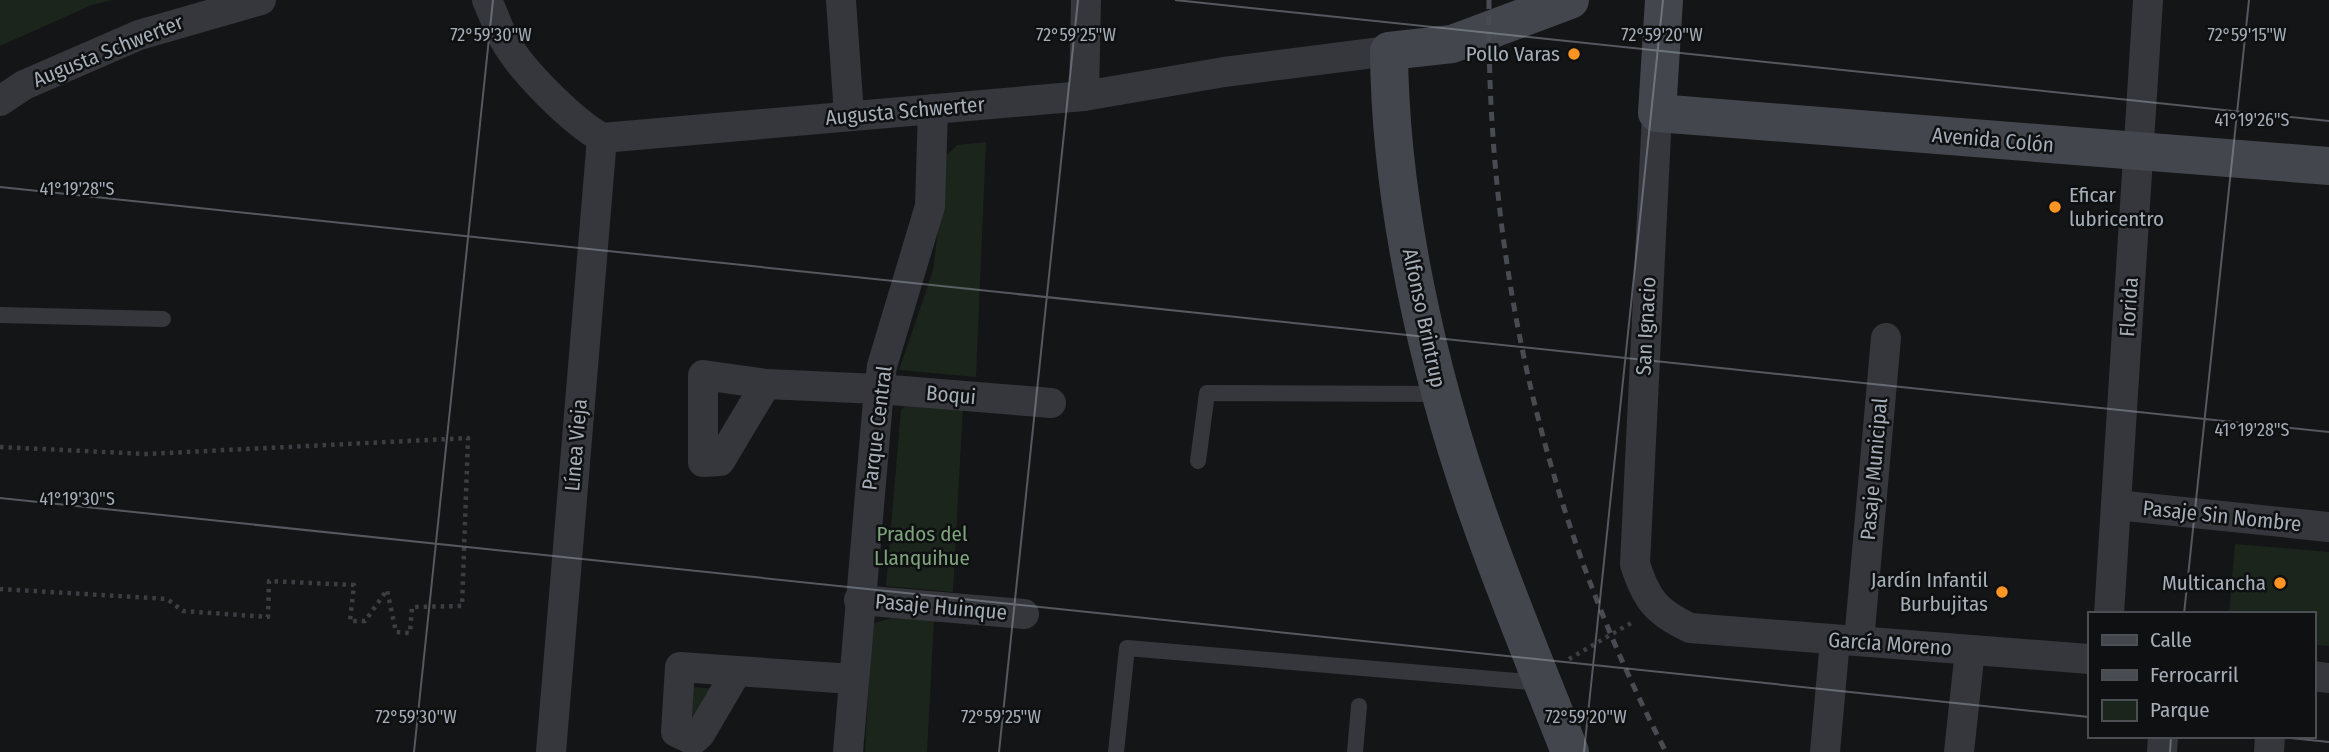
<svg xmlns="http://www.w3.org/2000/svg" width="2329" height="752" font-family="'Fira Sans Condensed',sans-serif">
<rect width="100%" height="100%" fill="#141516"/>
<!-- green -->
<g fill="#1c251c">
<path d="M 0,0 L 112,0 L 92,5 L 0,46 Z"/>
<path d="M 986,142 L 976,377 L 899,370 L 933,271 L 947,155 L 957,145 Z"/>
<path d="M 912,399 L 963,406 L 953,592 L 886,586 L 901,410 Z"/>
<path d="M 2235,544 L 2329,552 L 2329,646 L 2313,645 L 2313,614 L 2229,614 Z"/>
<path d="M 901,615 L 934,620 L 927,752 L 865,752 L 872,624 Z"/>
<path d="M 694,687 L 717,689 L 691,726 L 688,706 Z"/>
</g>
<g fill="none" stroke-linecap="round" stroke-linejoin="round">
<!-- path -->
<g stroke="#3b3e43" stroke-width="4.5" stroke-dasharray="3.5 5" stroke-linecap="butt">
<path d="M 0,447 L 146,454 L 468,438 L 462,606 L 412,607 L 410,633 L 396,632 L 387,590 L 365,621 L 350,621 L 354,585 L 269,581 L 268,617 L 183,611 L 167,599 L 0,589"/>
<path d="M 1569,659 L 1631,623"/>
</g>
<!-- lane -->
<g stroke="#35373c" stroke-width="16">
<path d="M 0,315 L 163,319"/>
<path d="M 1198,461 L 1207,393 L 1440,394"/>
<path d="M 1116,752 L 1127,648 L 1540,683"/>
<path d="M 1355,752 L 1359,706"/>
</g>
<!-- street -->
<g stroke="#35373c" stroke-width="30">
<path d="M 487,0 C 493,13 498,28 505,41 C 522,71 572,121 602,138 L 1084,96 L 1224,72 L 1389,51"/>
<path d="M 841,0 L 849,115"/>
<path d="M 1084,96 L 1086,0"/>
<path d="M 0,101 L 24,85 L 139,35 L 261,0"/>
<path d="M 1657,113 L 1635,564 C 1646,599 1656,612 1690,628 L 2089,659"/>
<path d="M 766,384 L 720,461 L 703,462 L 703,375 L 766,384 L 879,389 L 1051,403"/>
<path d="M 2116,505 L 2329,527"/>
<path d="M 859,600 L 1024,614"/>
<path d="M 2109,614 L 2148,0"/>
<path d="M 1859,641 L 1886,338"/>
<path d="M 737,671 L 700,734 L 693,740 L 676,732 L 680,667 L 852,679"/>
<path d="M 2313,676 L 2329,678"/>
<path d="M 551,752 L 602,138"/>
<path d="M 848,752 L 879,389 L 882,366 L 930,206 L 933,109"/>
<path d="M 1825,752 L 1835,640"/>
<path d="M 1959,752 L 1970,650"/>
<path d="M 2162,752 L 2163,736"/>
<path d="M 2269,752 L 2270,736"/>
</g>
<!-- secondary -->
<g stroke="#43464c" stroke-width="38">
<path d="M 1570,0 L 1452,44 L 1389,51 C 1390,201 1428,372 1478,514 C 1506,594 1539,673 1570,752"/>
<path d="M 1664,0 L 1657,113 L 2329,166"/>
</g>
<!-- rail -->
<path stroke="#484b51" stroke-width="5" stroke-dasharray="9 7" stroke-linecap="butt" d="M 1489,0 C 1486,264 1544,518 1666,752"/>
</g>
<!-- ticks -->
<path fill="none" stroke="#a5aeb8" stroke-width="2" stroke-opacity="0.45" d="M 1175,0 L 2329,121M 0,187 L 2329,432M 0,498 L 2089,717M 2184,614 L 2249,0M 2271,736 L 2329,742M 414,752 L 493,0M 999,752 L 1078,0M 1584,752 L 1663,0M 2170,752 L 2171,736"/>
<!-- markers -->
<g fill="#fe9424" stroke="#0f1011" stroke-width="2.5">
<circle cx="1574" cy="54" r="7"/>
<circle cx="2055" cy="207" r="7"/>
<circle cx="2280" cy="583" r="7"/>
<circle cx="2002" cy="592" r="7"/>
</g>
<g text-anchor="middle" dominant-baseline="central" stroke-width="5" stroke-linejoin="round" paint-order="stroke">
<!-- street labels -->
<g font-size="21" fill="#a5aeb8" stroke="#0f1011">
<text transform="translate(108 51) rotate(-22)">Augusta Schwerter</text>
<text transform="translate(905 111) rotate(-5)">Augusta Schwerter</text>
<text transform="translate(1993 140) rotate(5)">Avenida Colón</text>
<text transform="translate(2129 307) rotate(-86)">Florida</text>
<text transform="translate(1424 318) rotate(78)">Alfonso Brintrup</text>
<text transform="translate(1646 326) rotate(-87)">San Ignacio</text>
<text transform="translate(951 395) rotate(5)">Boqui</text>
<text transform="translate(877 428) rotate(-83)">Parque Central</text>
<text transform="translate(576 445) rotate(-85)">Línea Vieja</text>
<text transform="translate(1874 469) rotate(-85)">Pasaje Municipal</text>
<text transform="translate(2222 516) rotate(6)">Pasaje Sin Nombre</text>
<text transform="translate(941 607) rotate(5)">Pasaje Huinque</text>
<text transform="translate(1890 644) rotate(4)">García Moreno</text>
</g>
<!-- poi labels -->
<g font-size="21" fill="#a5aeb8" stroke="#0f1011" text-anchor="end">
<text x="1560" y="54">Pollo Varas</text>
<text x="2069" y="195" text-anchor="start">Eficar<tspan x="2069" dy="24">lubricentro</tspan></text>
<text x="1988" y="580">Jardín Infantil<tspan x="1988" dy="24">Burbujitas</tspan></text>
<text x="2266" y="583">Multicancha</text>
</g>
<!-- park labels -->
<g font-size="21" fill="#7ea47b" stroke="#0f1011">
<text x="922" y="534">Prados del<tspan x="922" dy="24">Llanquihue</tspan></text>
</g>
</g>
<g font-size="18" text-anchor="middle" fill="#a5aeb8" stroke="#0f1011" stroke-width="5" stroke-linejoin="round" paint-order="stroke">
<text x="491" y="41">72°59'30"W</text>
<text x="1076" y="41">72°59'25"W</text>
<text x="1662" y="41">72°59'20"W</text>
<text x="2247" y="41">72°59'15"W</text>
<text x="2252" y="126">41°19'26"S</text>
<text x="77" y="195">41°19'28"S</text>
<text x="2252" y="436">41°19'28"S</text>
<text x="77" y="505">41°19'30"S</text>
<text x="416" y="723">72°59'30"W</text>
<text x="1001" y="723">72°59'25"W</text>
<text x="1586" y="723">72°59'20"W</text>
</g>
<!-- legend -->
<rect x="2088" y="612" width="228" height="126" fill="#0f1011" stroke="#4b4f54" stroke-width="2"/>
<rect x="2102" y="635" width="35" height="10" fill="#43464c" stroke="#4b4f54" stroke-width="2"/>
<text x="2150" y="647" font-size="21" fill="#a5aeb8">Calle</text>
<rect x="2102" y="670" width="35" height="10" fill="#484b51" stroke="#4b4f54" stroke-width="2"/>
<text x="2150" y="682" font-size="21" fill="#a5aeb8">Ferrocarril</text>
<rect x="2102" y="700" width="35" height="21" fill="#1c251c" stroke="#4b4f54" stroke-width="2"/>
<text x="2150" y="717" font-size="21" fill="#a5aeb8">Parque</text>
</svg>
